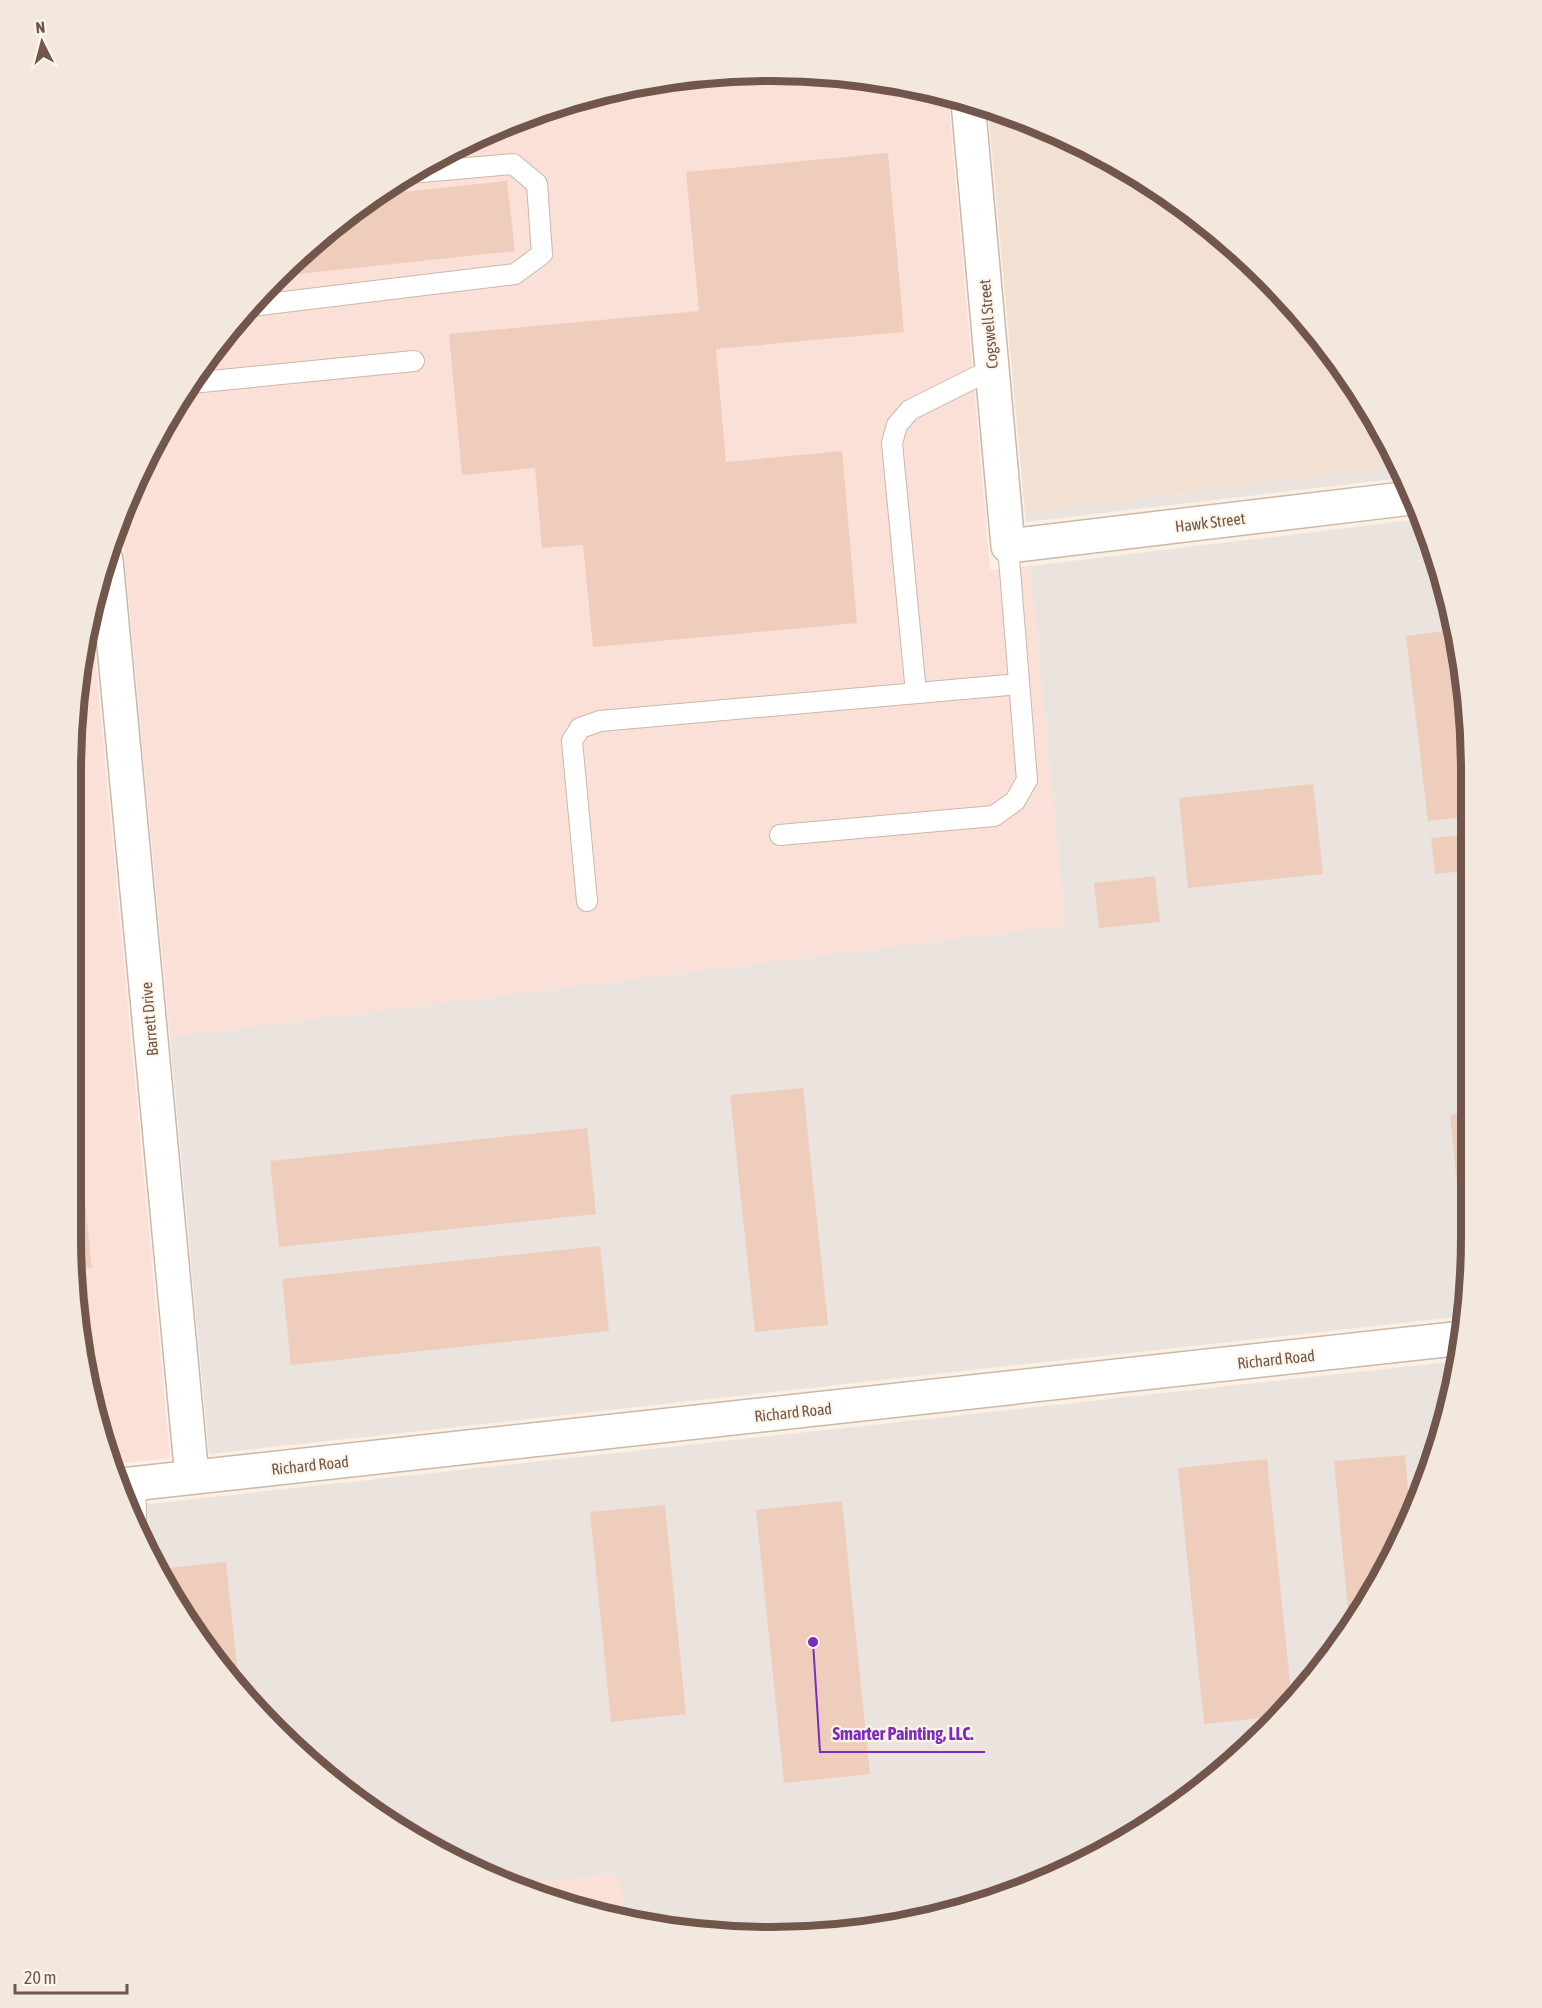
<svg xmlns="http://www.w3.org/2000/svg" width="1542" height="2008" font-family="'Asap Condensed',sans-serif">
<rect width="100%" height="100%" fill="#fbf0e4"/>
<!-- residential -->
<path fill="#f2e1d3" d="M 988,108 L 1039,124 L 1160,189 L 1267,276 L 1354,382 L 1379,433 L 1382,468 L 1025,513 Z"/>
<!-- commercial -->
<g fill="#fbe0d8">
<path d="M 771,71 L 908,84 L 948,96 L 990,570 L 1030,566 L 1065,925 L 170,1037 L 121,519 L 143,461 L 215,345 L 309,245 L 382,188 L 503,124 L 635,84 Z"/>
<path d="M 91,612 L 170,1458 L 113,1464 L 94,1419 L 71,1237 L 72,726 Z"/>
<path d="M 619,1874 L 625,1921 L 590,1914 L 519,1884 Z"/>
</g>
<!-- industrial -->
<g fill="#ebe3de">
<path d="M 1379,433 L 1401,478 L 1026,522 L 1025,513 L 1381,468 Z"/>
<path d="M 1421,519 L 1434,546 L 1466,680 L 1465,1316 L 209,1454 L 170,1037 L 1065,925 L 1030,566 Z"/>
<path d="M 1458,1361 L 1434,1462 L 1354,1626 L 1267,1732 L 1160,1820 L 996,1900 L 816,1936 L 680,1932 L 625,1921 L 618,1874 L 519,1884 L 421,1844 L 276,1733 L 165,1588 L 131,1506 Z"/>
</g>
<!-- building -->
<g fill="#efcdbd">
<path d="M 888,153 L 904,332 L 716,349 L 726,462 L 842,451 L 857,623 L 593,647 L 583,545 L 542,548 L 535,468 L 462,475 L 449,334 L 699,311 L 686,172 Z"/>
<path d="M 507,181 L 515,251 L 280,276 L 309,245 L 374,195 Z"/>
<path d="M 1443,611 L 1449,611 L 1466,680 L 1466,817 L 1428,821 L 1406,636 L 1445,631 Z"/>
<path d="M 1313,784 L 1323,874 L 1188,888 L 1179,798 Z"/>
<path d="M 1466,835 L 1466,871 L 1435,874 L 1431,838 Z"/>
<path d="M 1155,876 L 1160,922 L 1099,928 L 1094,883 Z"/>
<path d="M 803,1088 L 828,1325 L 755,1332 L 730,1095 Z"/>
<path d="M 1465,1113 L 1465,1244 L 1463,1244 L 1450,1115 Z"/>
<path d="M 587,1128 L 596,1214 L 279,1247 L 270,1161 Z"/>
<path d="M 85,1202 L 92,1268 L 75,1270 L 70,1237 L 71,1203 Z"/>
<path d="M 600,1246 L 609,1331 L 291,1365 L 282,1279 Z"/>
<path d="M 87,1285 L 100,1404 L 93,1405 L 77,1286 Z"/>
<path d="M 1405,1455 L 1410,1511 L 1350,1631 L 1334,1461 Z"/>
<path d="M 1267,1459 L 1292,1701 L 1280,1716 L 1204,1724 L 1178,1468 Z"/>
<path d="M 842,1501 L 870,1774 L 784,1783 L 756,1510 Z"/>
<path d="M 665,1505 L 686,1714 L 611,1722 L 590,1512 Z"/>
<path d="M 226,1562 L 239,1684 L 165,1588 L 157,1569 Z"/>
</g>
<g fill="none" stroke-linecap="round" stroke-linejoin="round">
<defs>
<g id="service">
<path d="M 251,306 L 515,274 L 542,254 L 537,184 L 513,164 L 410,173"/>
<path d="M 191,383 L 414,361"/>
<path d="M 916,693 L 892,443 L 897,425 L 910,410 L 992,369"/>
<path d="M 780,835 L 994,816 L 1015,801 L 1027,780 L 1008,546"/>
<path d="M 587,901 L 572,741 L 580,728 L 600,721 L 1019,684"/>
<path d="M 135,1483 L 136,1518"/>
</g>
<g id="minor">
<path d="M 968,102 L 1008,546 L 1411,498"/>
<path d="M 106,560 L 192,1477"/>
<path d="M 122,1485 L 1463,1338"/>
</g>
</defs>
<!-- service casing -->
<use href="#service" stroke="#ccb7ab" stroke-width="22"/>
<!-- minor casing -->
<use href="#minor" stroke="#ccb7ab" stroke-width="36"/>
<!-- service -->
<use href="#service" stroke="#fff" stroke-width="20"/>
<!-- minor -->
<use href="#minor" stroke="#fff" stroke-width="33"/>
</g>
<g text-anchor="middle" dominant-baseline="central" stroke-width="4.5" stroke-linejoin="round" paint-order="stroke">
<!-- street labels -->
<g font-size="16" fill="#72564b" stroke="#fef5ea">
<text transform="translate(988 324) rotate(-95)">Cogswell Street</text>
<text transform="translate(1210 522) rotate(-7)">Hawk Street</text>
<text transform="translate(149 1019) rotate(-95)">Barrett Drive</text>
<text transform="translate(1276 1359) rotate(-6)">Richard Road</text>
<text transform="translate(793 1412) rotate(-6)">Richard Road</text>
<text transform="translate(310 1465) rotate(-6)">Richard Road</text>
</g>
</g>
<!-- crop -->
<path d="M0 0H1542V2008H0ZM771 81H771A690 690 0 0 1 1461 771V1237A690 690 0 0 1 771 1927H771A690 690 0 0 1 81 1237V771A690 690 0 0 1 771 81Z" fill="#f3e8dd" fill-rule="evenodd"/>
<path fill="none" stroke="#72564b" stroke-width="8" d="M771 81H771A690 690 0 0 1 1461 771V1237A690 690 0 0 1 771 1927H771A690 690 0 0 1 81 1237V771A690 690 0 0 1 771 81Z"/>
<!-- callouts -->
<path fill="none" stroke="#7b2cbf" stroke-width="2" d="M813 1642L820 1752H985"/>
<circle fill="#7b2cbf" stroke="#fef5ea" stroke-width="2" cx="813" cy="1642" r="6"/>
<g font-size="18" text-anchor="middle" font-weight="bold" fill="#7b2cbf" stroke="#fef5ea" stroke-width="4.5" stroke-linejoin="round" paint-order="stroke">
<text x="903" y="1740">Smarter Painting, LLC.</text>
</g>
<!-- north arrow -->
<g transform="translate(42 42) rotate(354)" stroke="#fef5ea" stroke-width="4.5" paint-order="stroke">
<path d="M0-4.5L10 22L0 15L-10 22Z" fill="#72564b"/>
<text y="-9" font-size="16" font-weight="bold" text-anchor="middle" fill="#72564b">N</text>
</g>
<!-- scale -->
<path d="M15 1984v9h112v-9" fill="none" stroke="#72564b" stroke-width="3"/>
<text x="24" y="1984" font-size="18" fill="#72564b" stroke="#fef5ea" stroke-width="4.5" paint-order="stroke">20 m</text>
</svg>
